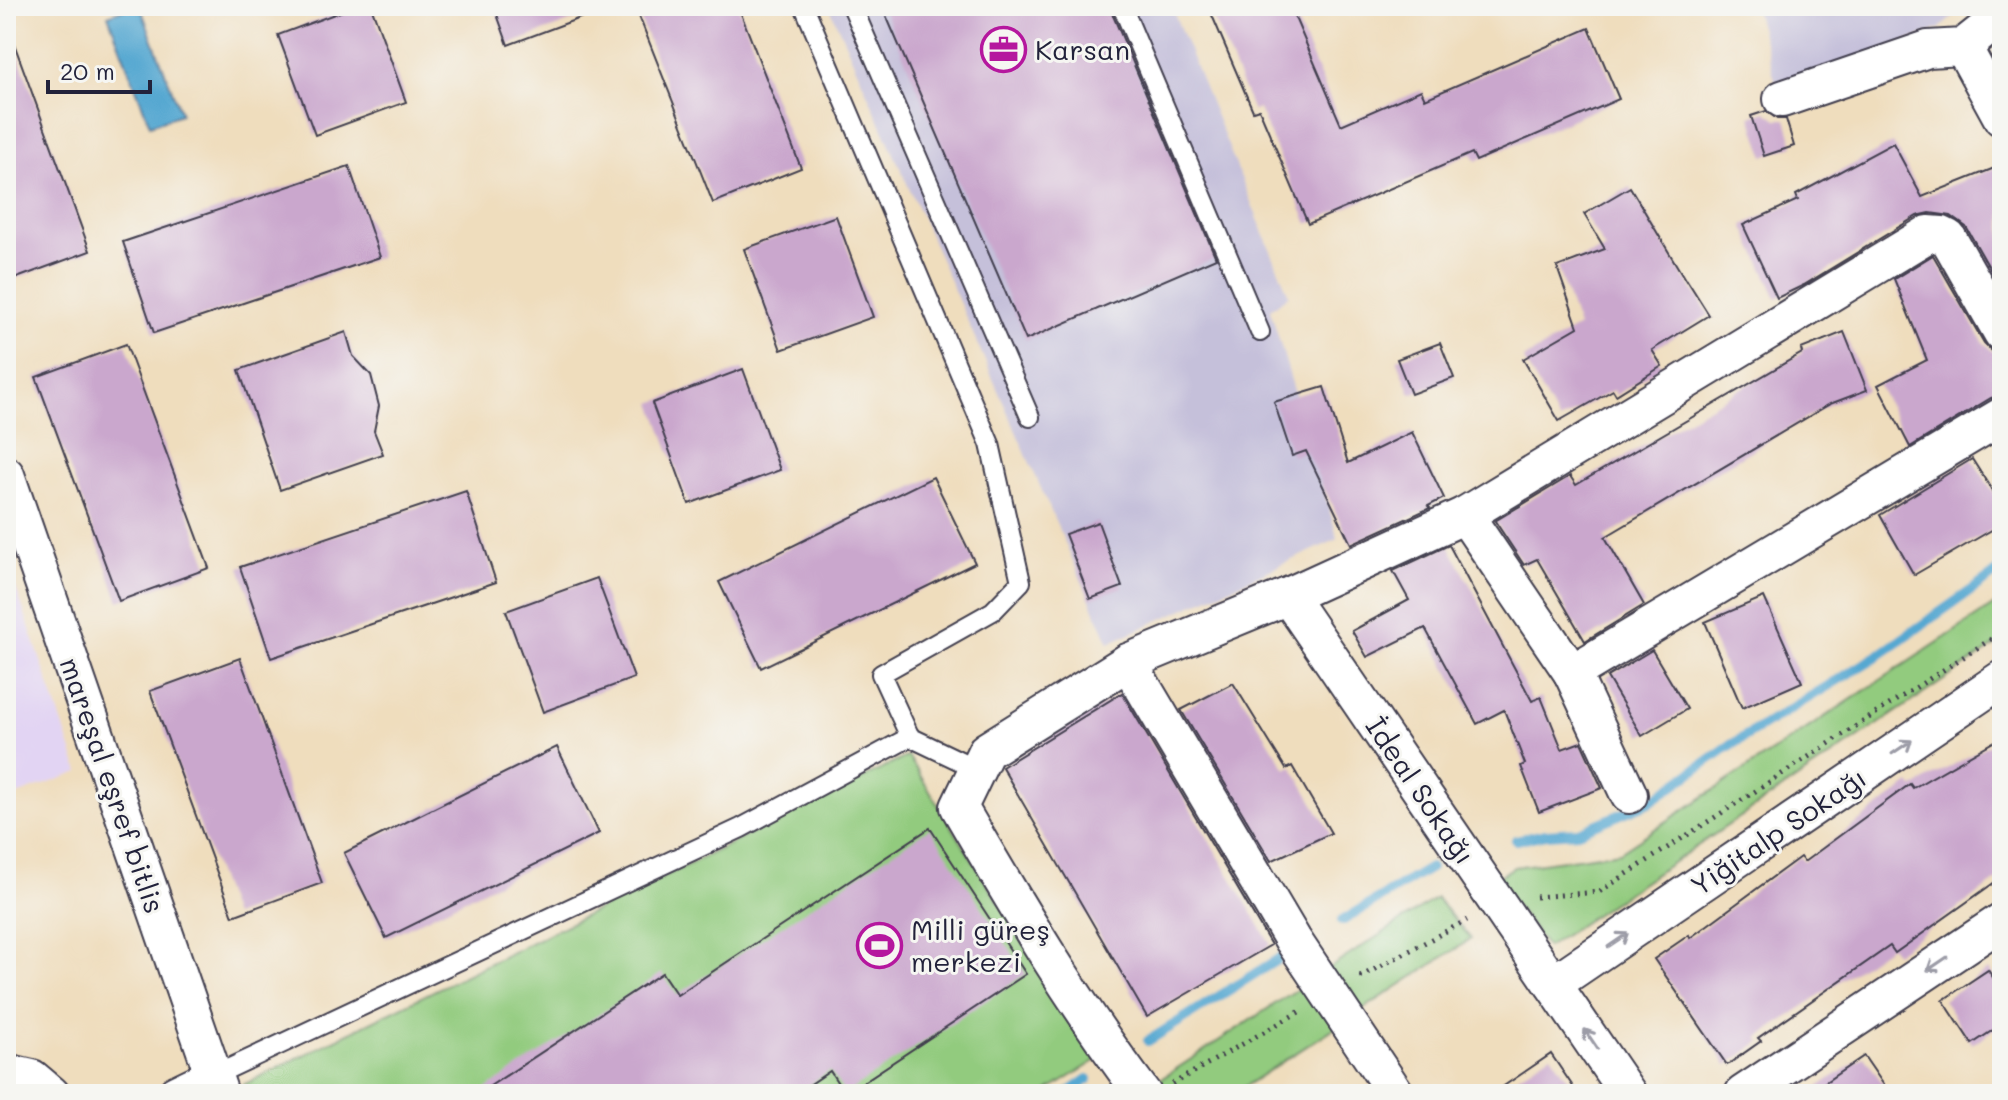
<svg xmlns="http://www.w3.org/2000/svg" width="2008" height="1100" font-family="Mali,sans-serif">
<rect width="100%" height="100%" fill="#f6f6f2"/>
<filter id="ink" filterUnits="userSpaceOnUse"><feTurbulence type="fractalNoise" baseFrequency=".0125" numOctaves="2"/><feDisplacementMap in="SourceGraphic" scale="16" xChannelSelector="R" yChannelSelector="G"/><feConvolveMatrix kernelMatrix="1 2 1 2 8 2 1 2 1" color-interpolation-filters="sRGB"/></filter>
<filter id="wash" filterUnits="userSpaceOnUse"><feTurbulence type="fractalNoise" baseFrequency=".006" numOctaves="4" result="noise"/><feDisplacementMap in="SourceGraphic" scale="32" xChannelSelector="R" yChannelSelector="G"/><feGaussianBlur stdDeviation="1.8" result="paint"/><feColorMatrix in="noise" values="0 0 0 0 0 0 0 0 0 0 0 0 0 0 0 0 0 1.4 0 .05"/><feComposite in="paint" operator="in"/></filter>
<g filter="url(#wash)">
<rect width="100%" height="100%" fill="#efddbd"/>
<!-- built -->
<path fill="#e2d4f3" d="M 6,559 L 79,772 L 6,799 Z"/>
<!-- industrial -->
<g fill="#c5c0da">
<path d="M 829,6 L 1171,6 L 1289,295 L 1270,309 L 1338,539 L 1109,643 Z"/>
<path d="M 1754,6 L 1965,6 L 1939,29 L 1778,90 Z"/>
</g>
<!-- green -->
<g fill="#92cb7e" stroke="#5a765c" stroke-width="2">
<path d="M 2002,600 L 2002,641 L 1547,947 L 1495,879 L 1514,867 L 1620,852 Z"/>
<path d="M 908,756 L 1097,1060 L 1043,1094 L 237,1094 L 235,1089 Z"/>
<path d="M 1436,898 L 1471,939 L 1233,1094 L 1138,1094 Z"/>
</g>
<!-- water -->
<path fill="#57a8d1" stroke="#3c6586" stroke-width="2" d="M 132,6 L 140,6 L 181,114 L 150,125 L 108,15 Z"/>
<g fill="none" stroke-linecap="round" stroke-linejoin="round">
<!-- stream -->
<g stroke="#57a8d1" stroke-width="10">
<path d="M 1516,840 L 1546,834 L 1578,832 L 1650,802 L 1726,748 L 1879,655 L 2002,569"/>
<path d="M 1342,921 L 1430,868"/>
<path d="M 1148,1041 L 1283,956"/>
<path d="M 1067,1094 L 1088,1079"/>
</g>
</g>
<g id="blocks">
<!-- building -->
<g fill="#caa7cd">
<path d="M 356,6 L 371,6 L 406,102 L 315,135 L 278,35 Z"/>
<path d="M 494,6 L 604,6 L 604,9 L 508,45 Z"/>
<path d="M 635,6 L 738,6 L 801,168 L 713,203 Z"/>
<path d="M 882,6 L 1109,6 L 1216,258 L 1026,340 Z"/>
<path d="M 1208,6 L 1290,6 L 1341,125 L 1421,90 L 1425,99 L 1589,28 L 1619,99 L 1476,161 L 1472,153 L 1308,224 L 1259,109 L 1253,111 Z"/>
<path d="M 6,30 L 9,30 L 90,251 L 6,282 Z"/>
<path d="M 1766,111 L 1777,119 L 1786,119 L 1794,146 L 1764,156 L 1751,116 Z"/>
<path d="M 1893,143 L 1922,197 L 2002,165 L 2002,290 L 1966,227 L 1951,216 L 1930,213 L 1917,216 L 1804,285 L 1777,298 L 1743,225 L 1798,200 L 1796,195 Z"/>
<path d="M 349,166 L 380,257 L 154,333 L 123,242 Z"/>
<path d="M 1630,187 L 1686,281 L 1687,280 L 1709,315 L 1652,350 L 1662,366 L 1616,395 L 1613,390 L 1559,421 L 1523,359 L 1578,327 L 1557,267 L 1605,249 L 1584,214 Z"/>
<path d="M 836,216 L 873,317 L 781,350 L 744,249 Z"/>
<path d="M 1933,255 L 1984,343 L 1992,351 L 2002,354 L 2002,395 L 1991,398 L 1910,447 L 1878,385 L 1927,360 L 1894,279 Z"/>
<path d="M 346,332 L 353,356 L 371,375 L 379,406 L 374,431 L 383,454 L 280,490 L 239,370 Z"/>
<path d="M 1844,332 L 1867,390 L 1830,404 L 1605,537 L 1644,605 L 1585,641 L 1537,559 L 1524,565 L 1495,521 L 1570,476 L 1576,485 L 1802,353 L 1801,349 Z"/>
<path d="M 1440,343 L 1454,378 L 1411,394 L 1397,359 Z"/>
<path d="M 126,344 L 209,568 L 119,601 L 36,377 Z"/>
<path d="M 743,369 L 780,470 L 689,504 L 652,403 Z"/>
<path d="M 1324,387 L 1348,463 L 1412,432 L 1444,498 L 1428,506 L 1430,508 L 1351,544 L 1306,451 L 1292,456 L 1274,402 Z"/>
<path d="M 1972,459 L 2002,506 L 2002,524 L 1914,575 L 1880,515 Z"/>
<path d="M 933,477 L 975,563 L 761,668 L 719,582 Z"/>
<path d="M 466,491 L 496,582 L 271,658 L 240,567 Z"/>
<path d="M 1098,522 L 1122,587 L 1090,599 L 1065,534 Z"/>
<path d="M 1449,545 L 1532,701 L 1541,697 L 1562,749 L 1581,742 L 1602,788 L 1539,812 L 1521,766 L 1525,764 L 1504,710 L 1477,724 L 1425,628 L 1367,657 L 1352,631 L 1409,600 L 1393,571 Z"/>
<path d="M 597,578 L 634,678 L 543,712 L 506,611 Z"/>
<path d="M 1764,597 L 1802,682 L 1742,708 L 1705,622 Z"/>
<path d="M 1652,650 L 1687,709 L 1642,736 L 1607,677 Z"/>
<path d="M 240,658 L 322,883 L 233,916 L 150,691 Z"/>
<path d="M 1233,683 L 1286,769 L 1292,766 L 1331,833 L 1271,861 L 1181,710 Z"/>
<path d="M 1122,693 L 1271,945 L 1147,1017 L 1002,767 Z"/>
<path d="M 2002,737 L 2002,877 L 1895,953 L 1890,946 L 1758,1038 L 1761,1041 L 1727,1065 L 1654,959 L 1689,935 L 1690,938 L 1800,857 L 1804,862 L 1910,784 L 1913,788 Z"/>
<path d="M 557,747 L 599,833 L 386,938 L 344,853 Z"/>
<path d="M 930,828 L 1026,974 L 845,1094 L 830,1071 L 796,1094 L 478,1094 L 662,973 L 677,995 Z"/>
<path d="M 1988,970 L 2002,991 L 2002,1024 L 1972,1044 L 1943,1000 Z"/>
<path d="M 1551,1054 L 1578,1094 L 1492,1094 Z"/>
<path d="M 1864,1056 L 1890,1094 L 1808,1094 Z"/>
</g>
</g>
</g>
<g filter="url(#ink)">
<use href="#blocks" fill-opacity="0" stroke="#413e4e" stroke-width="2"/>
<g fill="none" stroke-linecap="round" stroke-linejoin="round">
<defs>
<g id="lane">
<path d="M 804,6 L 990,444 L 1021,582 L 993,611 L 881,674 L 910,737"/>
<path d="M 852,6 L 1030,417"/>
<path d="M 1122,6 L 1260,332"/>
<path d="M 213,1076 L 741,828 L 910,737 L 977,769"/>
</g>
<g id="street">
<path d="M 1963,47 L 2002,118"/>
<path d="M 1782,99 L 1928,49 L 1963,47 L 2002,16"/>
<path d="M 6,475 L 220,1094"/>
<path d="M 1465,515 L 1928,234 L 1942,235 L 1948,238 L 2002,333"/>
<path d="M 1288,596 L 1628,1094"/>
<path d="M 1128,662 L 1293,940 L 1396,1094"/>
<path d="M 1572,673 L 1629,795"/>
<path d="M 1553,984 L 2002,679"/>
<path d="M 6,1072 L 32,1078 L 51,1094"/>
<path d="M 176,1094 L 213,1076"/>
<path d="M 1143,1094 C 1074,1003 1016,905 959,807 L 986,751 L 1128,662 L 1288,596 L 1465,515 L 1572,673 L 2002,416"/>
<path d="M 1743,1094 L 2002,921"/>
</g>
</defs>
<!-- lane casing -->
<use href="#lane" stroke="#413e4e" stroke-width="22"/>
<!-- street casing -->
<use href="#street" stroke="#413e4e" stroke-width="40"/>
<!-- path -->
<g stroke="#413e4e" stroke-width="5" stroke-dasharray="2 6" stroke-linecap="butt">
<path d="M 1536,897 L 1599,892 L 2002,632"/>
<path d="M 1360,977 L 1467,920"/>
<path d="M 1172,1084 L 1299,1012"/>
</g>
<!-- lane -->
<use href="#lane" stroke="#fff" stroke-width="18"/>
<!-- street -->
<use href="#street" stroke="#fff" stroke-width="36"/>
</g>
<!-- one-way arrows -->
<defs><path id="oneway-shaft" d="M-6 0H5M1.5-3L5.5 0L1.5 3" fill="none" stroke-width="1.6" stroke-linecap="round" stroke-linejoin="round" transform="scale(2)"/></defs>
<g stroke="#9c9ca7">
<use href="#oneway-shaft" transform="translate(1902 747) rotate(-34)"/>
<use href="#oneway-shaft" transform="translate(1618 940) rotate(-34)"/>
<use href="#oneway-shaft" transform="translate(1937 964) rotate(146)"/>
<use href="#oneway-shaft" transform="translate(1591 1039) rotate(-124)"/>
</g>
</g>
<!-- icons -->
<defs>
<symbol id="office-ring" viewBox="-11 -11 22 22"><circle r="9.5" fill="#f6f6f2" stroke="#b5179e" stroke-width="1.5"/><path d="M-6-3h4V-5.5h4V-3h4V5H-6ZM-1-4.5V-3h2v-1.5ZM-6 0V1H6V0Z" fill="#b5179e"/></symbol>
<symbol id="stadium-ring" viewBox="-11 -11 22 22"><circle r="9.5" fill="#f6f6f2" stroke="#b5179e" stroke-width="1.5"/><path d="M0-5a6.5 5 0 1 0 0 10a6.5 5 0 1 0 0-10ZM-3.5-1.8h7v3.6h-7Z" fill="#b5179e"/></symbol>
</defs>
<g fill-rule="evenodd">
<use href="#office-ring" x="978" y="24" width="51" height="51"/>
<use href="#stadium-ring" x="854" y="920" width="51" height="51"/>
</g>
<g text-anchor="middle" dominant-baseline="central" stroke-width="6" stroke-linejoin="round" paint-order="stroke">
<!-- poi labels -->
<g font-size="28" fill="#22223b" stroke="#f6f6f2" text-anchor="start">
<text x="1035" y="49">Karsan</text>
<text x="911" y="929">Milli güreş<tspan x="911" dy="32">merkezi</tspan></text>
</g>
<!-- street labels -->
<g font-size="28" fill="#22223b" stroke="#f6f6f2">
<text transform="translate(113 785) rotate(71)">mareşal eşref bitlis</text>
<text transform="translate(1421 790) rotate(56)">İdeal Sokağı</text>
<text transform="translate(1778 831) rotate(-34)">Yiğitalp Sokağı</text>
</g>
</g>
<!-- margin -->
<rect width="2008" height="1100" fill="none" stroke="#f6f6f2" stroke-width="32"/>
<!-- scale -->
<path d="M48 80v12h102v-12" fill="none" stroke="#22223b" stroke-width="4"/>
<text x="60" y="80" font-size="24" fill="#22223b" stroke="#f6f6f2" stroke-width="6" paint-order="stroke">20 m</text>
</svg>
